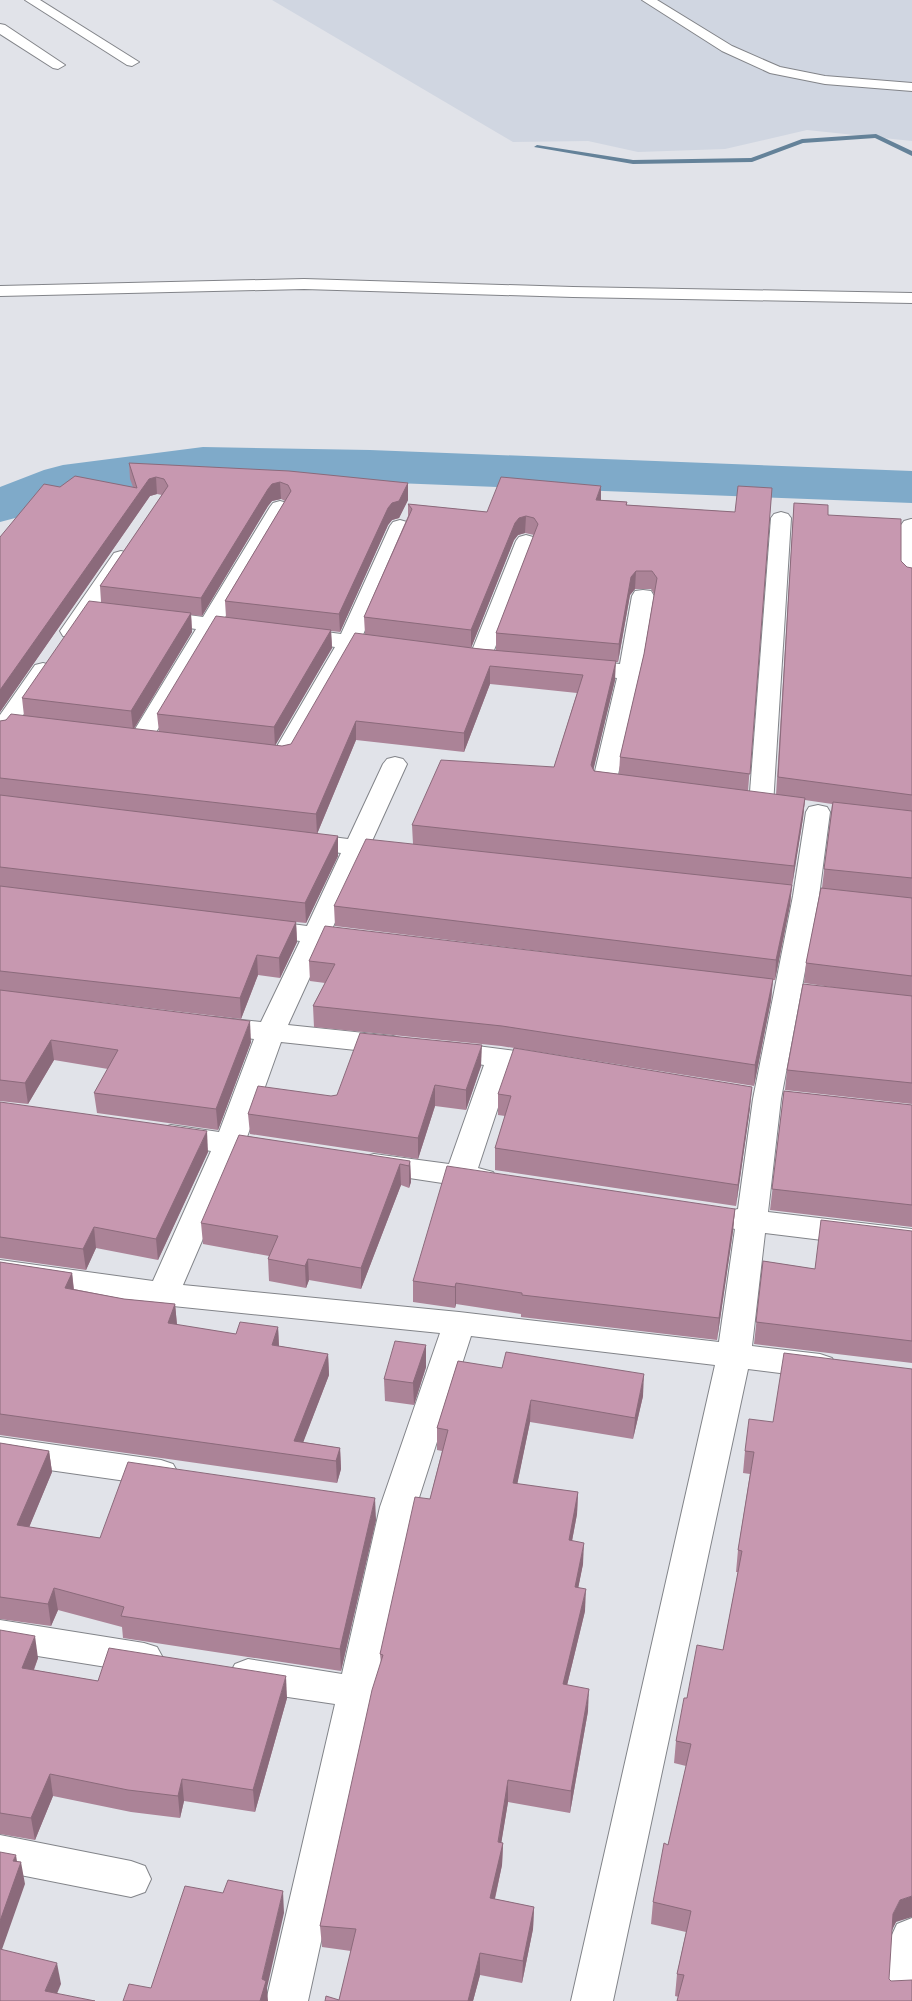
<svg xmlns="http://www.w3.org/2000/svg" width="912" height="2001" font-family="'Roboto Condensed',sans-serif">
<rect width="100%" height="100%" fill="#e1e3e9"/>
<!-- built -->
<path fill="#d0d6e1" d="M 272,0 L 912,0 L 912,141 L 807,130 L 725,149 L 638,152 L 588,141 L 513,142 Z"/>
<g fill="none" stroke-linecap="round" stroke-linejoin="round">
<!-- stream -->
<path fill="#648299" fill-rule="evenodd" d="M 876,134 L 912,151 L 912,156 L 875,138 L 803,143 L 752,162 L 633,164 L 534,147 L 537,145 L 633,160 L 751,158 L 802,139 Z"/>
<!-- river -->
<path fill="#7faac9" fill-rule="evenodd" d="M 203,447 L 370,450 L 912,471 L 912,503 L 370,482 L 203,479 L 74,495 L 19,517 L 0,522 L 0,487 L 44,470 L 63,465 Z"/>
<defs>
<g id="minor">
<path d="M 25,0 L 40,0 L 139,62 L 132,66 L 127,65 Z"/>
<path d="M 642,0 L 657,0 L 732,46 L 780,67 L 825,76 L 912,83 L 912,91 L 825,84 L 770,73 L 722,51 Z"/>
<path d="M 0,24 L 5,25 L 65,65 L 58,69 L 53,68 L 0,34 Z"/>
<path d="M 304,279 L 573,287 L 912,293 L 912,303 L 573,297 L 304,289 L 0,296 L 0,286 Z"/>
<path d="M 280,501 L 287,503 L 290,507 L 224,619 L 256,624 L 259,629 L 256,634 L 248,636 L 216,632 L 149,744 L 141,746 L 133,744 L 129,739 L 196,629 L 146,622 L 143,617 L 146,612 L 154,610 L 203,617 L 270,507 L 273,503 Z"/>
<path d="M 781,512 L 788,514 L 791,518 L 773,805 L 770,810 L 761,812 L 752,810 L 749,805 L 771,518 L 774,514 Z"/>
<path d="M 911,519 L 912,519 L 912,585 L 905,583 L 901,579 L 901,525 L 904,521 Z"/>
<path d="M 400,520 L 407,522 L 410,526 L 362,637 L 395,642 L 398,647 L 395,652 L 387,654 L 355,649 L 291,761 L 283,763 L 252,758 L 248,753 L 252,748 L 260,746 L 276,748 L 335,647 L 288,640 L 285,635 L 288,630 L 296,628 L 341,634 L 390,526 L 393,522 Z"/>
<path d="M 526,535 L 533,537 L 536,541 L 491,658 L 488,663 L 480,665 L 472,663 L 469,658 L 516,541 L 519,537 Z"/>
<path d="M 121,551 L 128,553 L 131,557 L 82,631 L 79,636 L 71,638 L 63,636 L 60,631 L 114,553 Z"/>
<path d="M 643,590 L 651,591 L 654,596 L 641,672 L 617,779 L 639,783 L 642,788 L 639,793 L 630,795 L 595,789 L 592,784 L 617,678 L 571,672 L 568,667 L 571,662 L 579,660 L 620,664 L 632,596 L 635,591 Z"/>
<path d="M 43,663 L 51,665 L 54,670 L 8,737 L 0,739 L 0,715 L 35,665 Z"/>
<path d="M 395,757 L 403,759 L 407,764 L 372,841 L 407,847 L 411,852 L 407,857 L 398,860 L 365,856 L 332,929 L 366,934 L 370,940 L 366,946 L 357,948 L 325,944 L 288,1025 L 393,1036 L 403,1039 L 407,1045 L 403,1051 L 393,1054 L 281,1042 L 247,1137 L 283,1143 L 287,1150 L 283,1157 L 272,1160 L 239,1155 L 183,1285 L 459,1312 L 719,1342 L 735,1229 L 724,1226 L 720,1219 L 724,1212 L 738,1209 L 753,1099 L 793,896 L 806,812 L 809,807 L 818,805 L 827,807 L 830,812 L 819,896 L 781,1099 L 768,1212 L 912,1229 L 912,1251 L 765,1233 L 752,1346 L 820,1354 L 832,1358 L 836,1366 L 832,1374 L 820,1378 L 748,1369 L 613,2001 L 571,2001 L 715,1365 L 471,1336 L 416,1507 L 308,2001 L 266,2001 L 335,1704 L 248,1691 L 235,1686 L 229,1675 L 235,1664 L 248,1659 L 342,1674 L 380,1507 L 440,1333 L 163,1305 L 0,1282 L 0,1260 L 153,1281 L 211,1151 L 161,1142 L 156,1135 L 161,1128 L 171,1125 L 219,1132 L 254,1039 L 204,1032 L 200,1026 L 204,1020 L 214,1017 L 261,1022 L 300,941 L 252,934 L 248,928 L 252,922 L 261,920 L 307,926 L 341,853 L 291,846 L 287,841 L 291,836 L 300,833 L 348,839 L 383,764 L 387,759 Z"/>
<path d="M 446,1042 L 547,1055 L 557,1058 L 561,1064 L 557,1070 L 547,1073 L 511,1068 L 478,1168 L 493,1172 L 497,1179 L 493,1186 L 482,1189 L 363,1171 L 359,1164 L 363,1157 L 374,1154 L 449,1164 L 484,1065 L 436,1057 L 432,1051 L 436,1045 Z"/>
<path d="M 0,1437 L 161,1460 L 173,1464 L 178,1473 L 173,1482 L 161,1486 L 0,1463 Z"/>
<path d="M 0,1620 L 144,1643 L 157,1647 L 163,1658 L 157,1669 L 144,1673 L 0,1650 Z"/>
<path d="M 0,1835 L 131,1861 L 145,1866 L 151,1879 L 145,1892 L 131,1897 L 0,1871 Z"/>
<path d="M 912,1918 L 912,2001 L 887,2001 L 891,1937 L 897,1924 Z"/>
</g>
</defs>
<!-- minor casing -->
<use href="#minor" stroke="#828489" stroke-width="2"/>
<!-- minor -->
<use href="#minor" fill="#fff" fill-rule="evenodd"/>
</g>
<!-- wall -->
<g fill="#ab8397" fill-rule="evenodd">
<path d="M 129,463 L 408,483 L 408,500 L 399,518 L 392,520 L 388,525 L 340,632 L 331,631 L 332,648 L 275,745 L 282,746 L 291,744 L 365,634 L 364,617 L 408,516 L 408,504 L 487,512 L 601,500 L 627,502 L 627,505 L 735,512 L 772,488 L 748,791 L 776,795 L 794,503 L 828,515 L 901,561 L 907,567 L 912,568 L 912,1104 L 785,1090 L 787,1070 L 838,988 L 804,983 L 806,963 L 822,888 L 832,804 L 805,800 L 803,818 L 792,886 L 790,905 L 775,980 L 773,980 L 771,1000 L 754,1086 L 501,1046 L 314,1027 L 313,1006 L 325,983 L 310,981 L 309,961 L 588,957 L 335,926 L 334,906 L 413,844 L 412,825 L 554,767 L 577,693 L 490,684 L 464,752 L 356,740 L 317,834 L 338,856 L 306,923 L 296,922 L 297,942 L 280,978 L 258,975 L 241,1019 L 91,1001 L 251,1042 L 218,1130 L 97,1113 L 94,1093 L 108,1069 L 54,1060 L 28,1104 L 0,1101 L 0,721 L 24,716 L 22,698 L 101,602 L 100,586 L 162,495 L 157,494 L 150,496 L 0,712 L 0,537 L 60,487 L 133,487 L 130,479 ZM 281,499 L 285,501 L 225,601 L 226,617 L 157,714 L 159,732 L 134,729 L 192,632 L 191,615 L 202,616 L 268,506 L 272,501 ZM 525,533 L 534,535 L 496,633 L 496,650 L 471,648 L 514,540 L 518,535 ZM 635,589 L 651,589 L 654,594 L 644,654 L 620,757 L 619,774 L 594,771 L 593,770 L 615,680 L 615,662 L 618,662 L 630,595 Z"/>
<path d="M 481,1066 L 466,1110 L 435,1106 L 418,1159 L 250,1134 L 248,1114 Z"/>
<path d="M 784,1091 L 912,1105 L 912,1227 L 770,1210 Z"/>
<path d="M 498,1094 L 750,1108 L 736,1206 L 495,1170 L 495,1148 L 505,1116 L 498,1115 Z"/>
<path d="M 0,1102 L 208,1152 L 158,1260 L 96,1248 L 86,1270 L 0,1258 Z"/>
<path d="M 410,1161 L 411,1182 L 409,1188 L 401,1185 L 361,1289 L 309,1280 L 306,1288 L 269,1281 L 268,1259 L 269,1256 L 203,1244 L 201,1223 Z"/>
<path d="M 735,1209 L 733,1231 L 717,1340 L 521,1317 L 521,1314 L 456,1304 L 455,1308 L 413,1302 L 413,1281 Z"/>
<path d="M 912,1231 L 912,1363 L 754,1344 L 763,1261 L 815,1269 Z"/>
<path d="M 0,1262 L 72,1273 L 74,1289 L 124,1299 L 175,1304 L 177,1325 L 236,1334 L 278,1327 L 279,1346 L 328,1354 L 329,1375 L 303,1442 L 340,1448 L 341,1469 L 337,1483 L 0,1435 Z"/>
<path d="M 426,1345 L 426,1367 L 414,1405 L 385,1401 L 384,1379 Z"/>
<path d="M 458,1361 L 643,1396 L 633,1439 L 530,1422 L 517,1484 L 578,1492 L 577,1514 L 572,1541 L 583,1564 L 578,1588 L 585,1611 L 567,1685 L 588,1711 L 570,1813 L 508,1802 L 501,1843 L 503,1843 L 502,1865 L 495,1899 L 534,1907 L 533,1929 L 522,1983 L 480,1975 L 473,2001 L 325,2001 L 339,2000 L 351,1951 L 322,1947 L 320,1926 L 381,1664 L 380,1654 L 430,1499 L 442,1451 L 437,1450 L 437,1428 Z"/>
<path d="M 773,1422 L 896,1922 L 892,1930 L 679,1997 L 675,1996 L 677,1974 L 686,1932 L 651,1924 L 653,1902 L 668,1845 L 686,1766 L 674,1763 L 676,1741 L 687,1698 L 723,1650 L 738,1572 L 736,1572 L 738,1550 L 750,1474 L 743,1473 L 745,1451 Z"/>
<path d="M 0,1443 L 49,1451 L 52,1472 L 29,1527 L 100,1538 L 376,1520 L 341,1671 L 123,1638 L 122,1627 L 58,1610 L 51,1626 L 0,1619 Z"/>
<path d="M 0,1630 L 38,1658 L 34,1670 L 98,1681 L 287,1698 L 255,1812 L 184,1801 L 180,1818 L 131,1812 L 53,1796 L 35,1840 L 0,1834 Z"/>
</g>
<!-- shaded-wall -->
<g fill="#8b6a7b">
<path d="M 156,477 L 157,494 L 150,496 L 0,712 L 0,690 L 149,479 Z"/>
<path d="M 280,482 L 281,499 L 272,501 L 268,506 L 202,616 L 201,598 L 268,489 L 272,484 Z"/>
<path d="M 408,483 L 408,500 L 399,518 L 392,520 L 388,525 L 340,632 L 339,614 L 388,508 Z"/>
<path d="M 601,486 L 601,503 L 596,500 Z"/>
<path d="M 526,516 L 525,533 L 518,535 L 514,540 L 471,648 L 471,630 L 515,523 L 519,518 Z"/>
<path d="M 636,571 L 635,589 L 630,595 L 618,662 L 619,644 L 631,577 Z"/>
<path d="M 191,613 L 192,632 L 133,730 L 131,711 Z"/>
<path d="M 331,630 L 332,648 L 275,746 L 274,727 Z"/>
<path d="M 616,661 L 615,680 L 590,784 L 591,765 Z"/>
<path d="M 490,666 L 490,684 L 464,752 L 464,733 Z"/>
<path d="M 356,721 L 356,740 L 317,834 L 316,814 Z"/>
<path d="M 805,798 L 803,818 L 792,886 L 794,866 Z"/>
<path d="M 338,836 L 338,856 L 306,923 L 305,903 Z"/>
<path d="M 792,885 L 790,905 L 775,980 L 776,960 Z"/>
<path d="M 296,922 L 297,942 L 280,978 L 279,958 Z"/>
<path d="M 257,955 L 258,975 L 241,1019 L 240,998 Z"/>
<path d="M 773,979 L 771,1000 L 754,1086 L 755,1065 Z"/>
<path d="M 250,1021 L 251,1042 L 218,1130 L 216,1109 Z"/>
<path d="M 51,1040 L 54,1060 L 28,1104 L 25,1083 Z"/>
<path d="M 482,1045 L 481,1066 L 466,1110 L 466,1090 Z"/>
<path d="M 435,1085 L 435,1106 L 418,1159 L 418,1138 Z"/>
<path d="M 752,1087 L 750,1108 L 736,1206 L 738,1185 Z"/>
<path d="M 207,1131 L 208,1152 L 158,1260 L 156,1239 Z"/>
<path d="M 410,1161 L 411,1182 L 409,1188 L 409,1166 Z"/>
<path d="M 400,1164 L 401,1185 L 361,1289 L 361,1268 Z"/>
<path d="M 735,1209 L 733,1231 L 717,1340 L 719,1318 Z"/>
<path d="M 94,1227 L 96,1248 L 86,1270 L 83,1249 Z"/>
<path d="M 308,1259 L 309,1280 L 306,1288 L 305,1266 Z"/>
<path d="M 72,1273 L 74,1294 L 65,1288 Z"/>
<path d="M 456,1283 L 456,1304 L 455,1308 L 455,1287 Z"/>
<path d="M 175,1304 L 177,1325 L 168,1323 Z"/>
<path d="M 278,1327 L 279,1348 L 272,1345 Z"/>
<path d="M 426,1345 L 426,1367 L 414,1405 L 413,1383 Z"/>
<path d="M 328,1354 L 329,1375 L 298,1456 L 294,1441 Z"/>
<path d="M 644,1374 L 643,1396 L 633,1439 L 635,1418 Z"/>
<path d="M 531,1400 L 530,1422 L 513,1505 L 513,1483 Z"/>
<path d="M 340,1448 L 341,1469 L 337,1483 L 336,1461 Z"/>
<path d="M 49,1451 L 52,1472 L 21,1547 L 17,1525 Z"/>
<path d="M 578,1492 L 577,1514 L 568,1562 L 569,1540 Z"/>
<path d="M 375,1498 L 376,1520 L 341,1671 L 340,1649 Z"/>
<path d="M 584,1543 L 583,1564 L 574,1609 L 575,1587 Z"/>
<path d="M 54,1588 L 58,1610 L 51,1626 L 48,1604 Z"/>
<path d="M 586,1589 L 585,1611 L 562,1706 L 563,1684 Z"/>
<path d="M 35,1636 L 38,1658 L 26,1690 L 22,1668 Z"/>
<path d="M 286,1676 L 287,1698 L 255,1812 L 253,1790 Z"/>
<path d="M 589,1689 L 588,1711 L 570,1813 L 571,1791 Z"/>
<path d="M 50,1774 L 53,1796 L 35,1840 L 31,1818 Z"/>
<path d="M 182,1779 L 184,1801 L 180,1818 L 178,1796 Z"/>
<path d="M 508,1780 L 508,1802 L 498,1863 L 503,1843 L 502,1865 L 490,1920 L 490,1898 Z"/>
<path d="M 16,1855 L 18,1868 L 21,1862 L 25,1884 L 0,1955 L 0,1921 L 13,1861 Z"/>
<path d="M 283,1891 L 284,1913 L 267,1988 L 268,2001 L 260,2001 L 262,1979 Z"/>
<path d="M 912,1896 L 912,1917 L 896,1922 L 889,1936 L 893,1914 L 900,1900 Z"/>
<path d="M 534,1907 L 533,1929 L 522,1983 L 523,1961 Z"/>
<path d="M 480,1953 L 480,1975 L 473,2001 L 468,2001 Z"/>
<path d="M 57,1963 L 61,1984 L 54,2001 L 45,1991 Z"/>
</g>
<!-- building -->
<g fill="#c798b0" stroke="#8b6a7b">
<path d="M 129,463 L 289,471 L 408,483 L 399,501 L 392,503 L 388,508 L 339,614 L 225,601 L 291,491 L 288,485 L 280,482 L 272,484 L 268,489 L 201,598 L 100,586 L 168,486 L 164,479 L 156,477 L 149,479 L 0,690 L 0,537 L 44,484 L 60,487 L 75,476 L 137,488 Z"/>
<path d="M 501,477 L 601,486 L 596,500 L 627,502 L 626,505 L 735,512 L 738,486 L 772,488 L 750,774 L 620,757 L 644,654 L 657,578 L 652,571 L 636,571 L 631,577 L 619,644 L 496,633 L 538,524 L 534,518 L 526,516 L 519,518 L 515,523 L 471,630 L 364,617 L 412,509 L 408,504 L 487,512 Z"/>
<path d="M 794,503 L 828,505 L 828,515 L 901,519 L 901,561 L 907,567 L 912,568 L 912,795 L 778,777 Z"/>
<path d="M 89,601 L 191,613 L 131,711 L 22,698 Z"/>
<path d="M 216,616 L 331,630 L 274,727 L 157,714 Z"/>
<path d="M 355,633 L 480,649 L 616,661 L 591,765 L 594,771 L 805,798 L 794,866 L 412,825 L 441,760 L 554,767 L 583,675 L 490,666 L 464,733 L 356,721 L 316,814 L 0,778 L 0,721 L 6,720 L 11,714 L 282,746 L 291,744 Z"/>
<path d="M 0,795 L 338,836 L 305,903 L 0,867 Z"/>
<path d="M 833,802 L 912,811 L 912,878 L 824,869 Z"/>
<path d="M 366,839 L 792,885 L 776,960 L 334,906 Z"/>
<path d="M 0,886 L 296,922 L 279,958 L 257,955 L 240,998 L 0,971 Z"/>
<path d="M 821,888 L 912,898 L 912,976 L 806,963 Z"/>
<path d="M 325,926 L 773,979 L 755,1065 L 502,1026 L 313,1006 L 335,964 L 309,961 Z"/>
<path d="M 803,984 L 912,996 L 912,1083 L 787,1070 Z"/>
<path d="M 0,990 L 250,1021 L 216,1109 L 94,1093 L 118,1050 L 51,1040 L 25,1083 L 0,1080 Z"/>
<path d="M 360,1033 L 482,1045 L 466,1090 L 435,1085 L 418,1138 L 248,1114 L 258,1086 L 331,1096 L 337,1095 Z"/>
<path d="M 514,1048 L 752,1087 L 738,1185 L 495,1148 L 511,1096 L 498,1094 Z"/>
<path d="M 784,1091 L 912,1105 L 912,1205 L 772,1189 Z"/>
<path d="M 0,1102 L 207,1131 L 156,1239 L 94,1227 L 83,1249 L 0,1237 Z"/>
<path d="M 239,1135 L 410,1161 L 409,1166 L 400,1164 L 361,1268 L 308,1259 L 305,1266 L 268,1259 L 278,1236 L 201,1223 Z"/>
<path d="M 447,1166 L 735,1209 L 719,1318 L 522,1295 L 522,1293 L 456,1283 L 455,1287 L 413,1281 Z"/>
<path d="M 821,1220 L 912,1231 L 912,1341 L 756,1322 L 763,1261 L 815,1269 Z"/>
<path d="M 0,1262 L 72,1273 L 65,1288 L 124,1299 L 175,1304 L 168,1323 L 236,1334 L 240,1322 L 278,1327 L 272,1345 L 328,1354 L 294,1441 L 340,1448 L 336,1461 L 0,1414 Z"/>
<path d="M 395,1341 L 426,1345 L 413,1383 L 384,1379 Z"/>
<path d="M 506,1352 L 644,1374 L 635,1418 L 531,1400 L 513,1483 L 578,1492 L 569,1540 L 584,1543 L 575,1587 L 586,1589 L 563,1684 L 589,1689 L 571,1791 L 508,1780 L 498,1842 L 503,1843 L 490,1898 L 534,1907 L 523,1961 L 480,1953 L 468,2001 L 325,2001 L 326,1996 L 339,2000 L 356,1929 L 320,1926 L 372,1690 L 383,1655 L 380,1654 L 415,1497 L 430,1499 L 448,1430 L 437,1428 L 458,1361 L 502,1368 Z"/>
<path d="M 784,1353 L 912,1369 L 912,1896 L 900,1900 L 893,1914 L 889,1979 L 891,1981 L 912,1980 L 912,2001 L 677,2001 L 684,1975 L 677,1974 L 691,1911 L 653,1902 L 664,1843 L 668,1845 L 691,1744 L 676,1741 L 684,1698 L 687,1698 L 697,1645 L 723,1650 L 742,1551 L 738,1550 L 754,1452 L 745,1451 L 749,1419 L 773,1422 Z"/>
<path d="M 0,1443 L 49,1451 L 17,1525 L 100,1538 L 128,1462 L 375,1498 L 340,1649 L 121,1616 L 124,1607 L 54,1588 L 48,1604 L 0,1597 Z"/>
<path d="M 0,1630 L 35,1636 L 22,1668 L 98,1681 L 109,1648 L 286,1676 L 253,1790 L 182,1779 L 178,1796 L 128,1790 L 50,1774 L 31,1818 L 0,1813 Z"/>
<path d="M 0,1852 L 16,1855 L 13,1861 L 21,1862 L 0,1921 Z"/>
<path d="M 228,1880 L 283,1891 L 262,1979 L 266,1981 L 260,2001 L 123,2001 L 129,1984 L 151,1988 L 185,1886 L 223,1893 Z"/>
<path d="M 0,1949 L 57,1963 L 45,1991 L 95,2001 L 0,2001 Z"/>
</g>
</svg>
